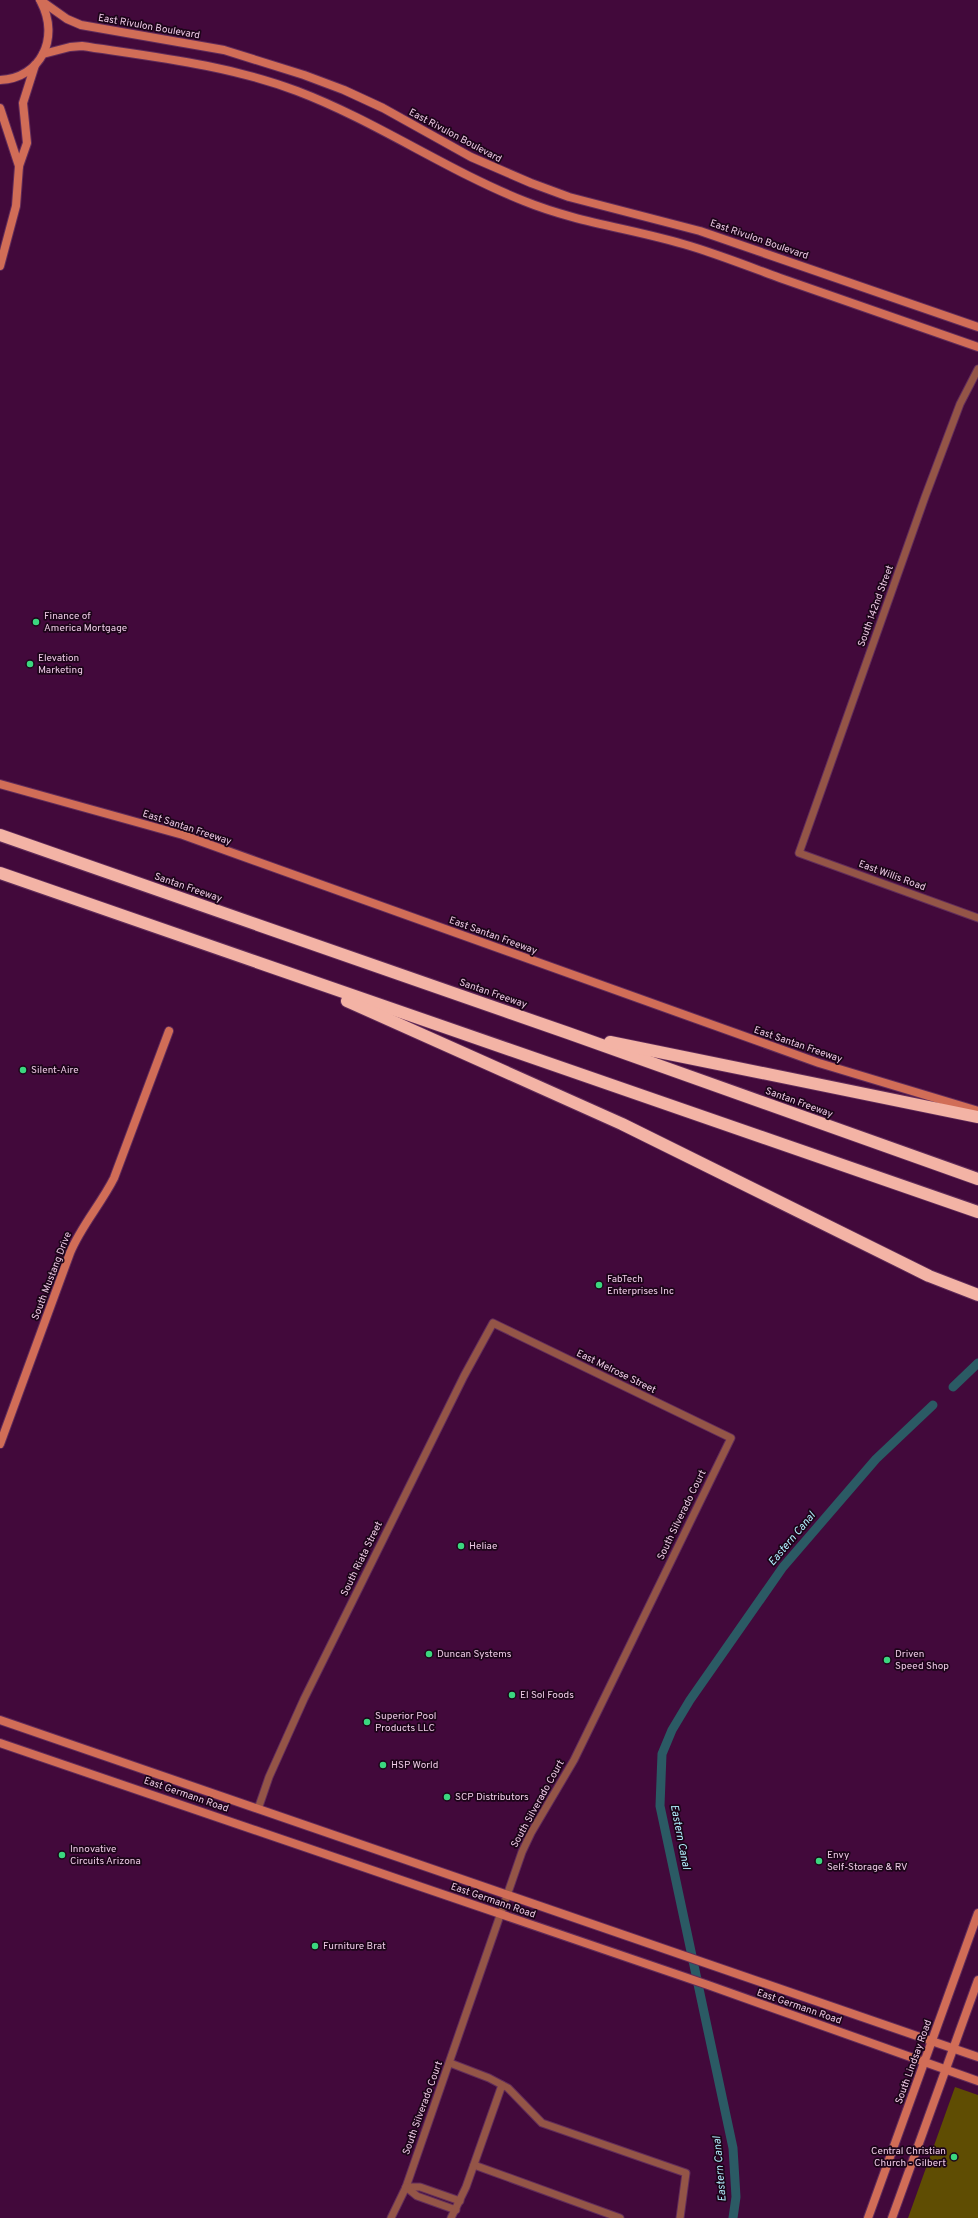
<svg xmlns="http://www.w3.org/2000/svg" width="978" height="2218" font-family="Overpass,sans-serif">
<rect width="100%" height="100%" fill="#42093b"/>
<!-- green -->
<path fill="#5f4d03" d="M 955,2087 L 978,2095 L 978,2218 L 908,2218 Z"/>
<g fill="none" stroke-linecap="round" stroke-linejoin="round">
<!-- canal -->
<g stroke="#2b5a64" stroke-width="9">
<path d="M 953,1387 L 978,1363"/>
<path d="M 733,2218 L 736,2197 L 733,2148 L 660,1806 L 662,1754 L 672,1730 L 690,1700 L 783,1567 L 876,1459 L 933,1405"/>
</g>
<defs>
<g id="street">
<path d="M 978,369 L 960,404 L 925,497 L 799,853 L 978,918"/>
<path d="M 258,1809 L 269,1777 L 304,1699 L 464,1376 L 493,1323 L 731,1438 L 574,1760 L 531,1833 L 522,1852 L 406,2187 L 391,2218"/>
<path d="M 450,2063 L 489,2078 L 508,2088 L 542,2123 L 686,2173 L 680,2218"/>
<path d="M 474,2165 L 620,2218"/>
<path d="M 406,2187 L 420,2187 L 460,2201"/>
<path d="M 406,2187 L 417,2196 L 456,2210"/>
<path d="M 451,2218 L 466,2187 L 502,2085"/>
</g>
<g id="secondary">
<path d="M 40,0 L 67,19 L 81,25 L 224,50 L 304,75 L 344,90 L 383,108 L 471,157 L 531,183 L 569,197 L 700,231 L 978,327"/>
<path d="M 43,54 L 70,47 L 82,46 C 155,57 228,65 297,91 C 376,121 446,170 524,201 C 578,223 635,229 690,246 C 720,255 750,267 780,278 C 846,301 912,324 978,347"/>
<path d="M 0,80 C 41,78 60,38 41,2"/>
<path d="M 0,108 L 19,166"/>
<path d="M 0,266 L 16,206 L 19,166 L 27,143 L 23,103 L 35,65"/>
<path d="M 0,784 L 183,835 L 819,1063 L 978,1111"/>
<path d="M 0,1444 L 70,1253 C 81,1226 101,1204 114,1178 L 169,1031"/>
<path d="M 0,1720 L 978,2057"/>
<path d="M 0,1743 L 708,1985 L 978,2081"/>
<path d="M 868,2218 L 978,1913"/>
<path d="M 892,2218 L 978,1980"/>
</g>
<g id="highway">
<path d="M 0,835 L 568,1033 L 978,1179"/>
<path d="M 0,873 L 978,1212"/>
<path d="M 347,1001 L 622,1124 L 929,1276 L 978,1295"/>
<path d="M 610,1042 L 978,1117"/>
</g>
</defs>
<!-- street casing -->
<use href="#street" stroke="#612c5a" stroke-width="9"/>
<!-- secondary casing -->
<use href="#secondary" stroke="#612c5a" stroke-width="10"/>
<!-- highway casing -->
<use href="#highway" stroke="#612c5a" stroke-width="14"/>
<!-- street -->
<use href="#street" stroke="#945547" stroke-width="7"/>
<!-- secondary -->
<use href="#secondary" stroke="#d16d57" stroke-width="8"/>
<!-- highway -->
<use href="#highway" stroke="#f3b3a5" stroke-width="12"/>
</g>
<!-- markers -->
<g fill="#3bd77f" stroke="#1c0519" stroke-width="1.5">
<circle cx="36" cy="622" r="4"/>
<circle cx="30" cy="664" r="4"/>
<circle cx="23" cy="1070" r="4"/>
<circle cx="599" cy="1285" r="4"/>
<circle cx="461" cy="1546" r="4"/>
<circle cx="429" cy="1654" r="4"/>
<circle cx="887" cy="1660" r="4"/>
<circle cx="512" cy="1695" r="4"/>
<circle cx="367" cy="1722" r="4"/>
<circle cx="383" cy="1765" r="4"/>
<circle cx="447" cy="1797" r="4"/>
<circle cx="62" cy="1855" r="4"/>
<circle cx="819" cy="1861" r="4"/>
<circle cx="315" cy="1946" r="4"/>
<circle cx="954" cy="2157" r="4"/>
</g>
<g text-anchor="middle" dominant-baseline="central" stroke-width="3.5" stroke-linejoin="round" paint-order="stroke">
<!-- street labels -->
<g font-size="10" fill="#edcae5" stroke="#1c0519">
<text transform="translate(149 27) rotate(10)">East Rivulon Boulevard</text>
<text transform="translate(455 136) rotate(28)">East Rivulon Boulevard</text>
<text transform="translate(759 240) rotate(19)">East Rivulon Boulevard</text>
<text transform="translate(876 606) rotate(-70)">South 142nd Street</text>
<text transform="translate(187 828) rotate(18)">East Santan Freeway</text>
<text transform="translate(892 876) rotate(20)">East Willis Road</text>
<text transform="translate(188 888) rotate(19)">Santan Freeway</text>
<text transform="translate(493 936) rotate(20)">East Santan Freeway</text>
<text transform="translate(493 994) rotate(19)">Santan Freeway</text>
<text transform="translate(798 1045) rotate(19)">East Santan Freeway</text>
<text transform="translate(799 1103) rotate(20)">Santan Freeway</text>
<text transform="translate(52 1276) rotate(-69)">South Mustang Drive</text>
<text transform="translate(616 1372) rotate(26)">East Melrose Street</text>
<text transform="translate(682 1515) rotate(-64)">South Silverado Court</text>
<text transform="translate(362 1559) rotate(-64)">South Riata Street</text>
<text transform="translate(186 1795) rotate(19)">East Germann Road</text>
<text transform="translate(538 1804) rotate(-61)">South Silverado Court</text>
<text transform="translate(493 1901) rotate(19)">East Germann Road</text>
<text transform="translate(799 2007) rotate(19)">East Germann Road</text>
<text transform="translate(914 2062) rotate(-70)">South Lindsay Road</text>
<text transform="translate(423 2108) rotate(-70)">South Silverado Court</text>
</g>
<!-- poi labels -->
<g font-size="10" fill="#edcae5" stroke="#1c0519" text-anchor="start">
<text x="44" y="616">Finance of<tspan x="44" dy="12">America Mortgage</tspan></text>
<text x="38" y="658">Elevation<tspan x="38" dy="12">Marketing</tspan></text>
<text x="31" y="1070">Silent-Aire</text>
<text x="607" y="1279">FabTech<tspan x="607" dy="12">Enterprises Inc</tspan></text>
<text x="469" y="1546">Heliae</text>
<text x="437" y="1654">Duncan Systems</text>
<text x="895" y="1654">Driven<tspan x="895" dy="12">Speed Shop</tspan></text>
<text x="520" y="1695">El Sol Foods</text>
<text x="375" y="1716">Superior Pool<tspan x="375" dy="12">Products LLC</tspan></text>
<text x="391" y="1765">HSP World</text>
<text x="455" y="1797">SCP Distributors</text>
<text x="70" y="1849">Innovative<tspan x="70" dy="12">Circuits Arizona</tspan></text>
<text x="827" y="1855">Envy<tspan x="827" dy="12">Self-Storage &amp; RV</tspan></text>
<text x="323" y="1946">Furniture Brat</text>
<text x="946" y="2151" text-anchor="end">Central Christian<tspan x="946" dy="12">Church - Gilbert</tspan></text>
</g>
<!-- water labels -->
<g font-size="11" font-style="italic" fill="#b0effd" stroke="#1c0519">
<text transform="translate(792 1539) rotate(-50)">Eastern Canal</text>
<text transform="translate(680 1837) rotate(79)">Eastern Canal</text>
<text transform="translate(720 2169) rotate(-95)">Eastern Canal</text>
</g>
</g>
</svg>
